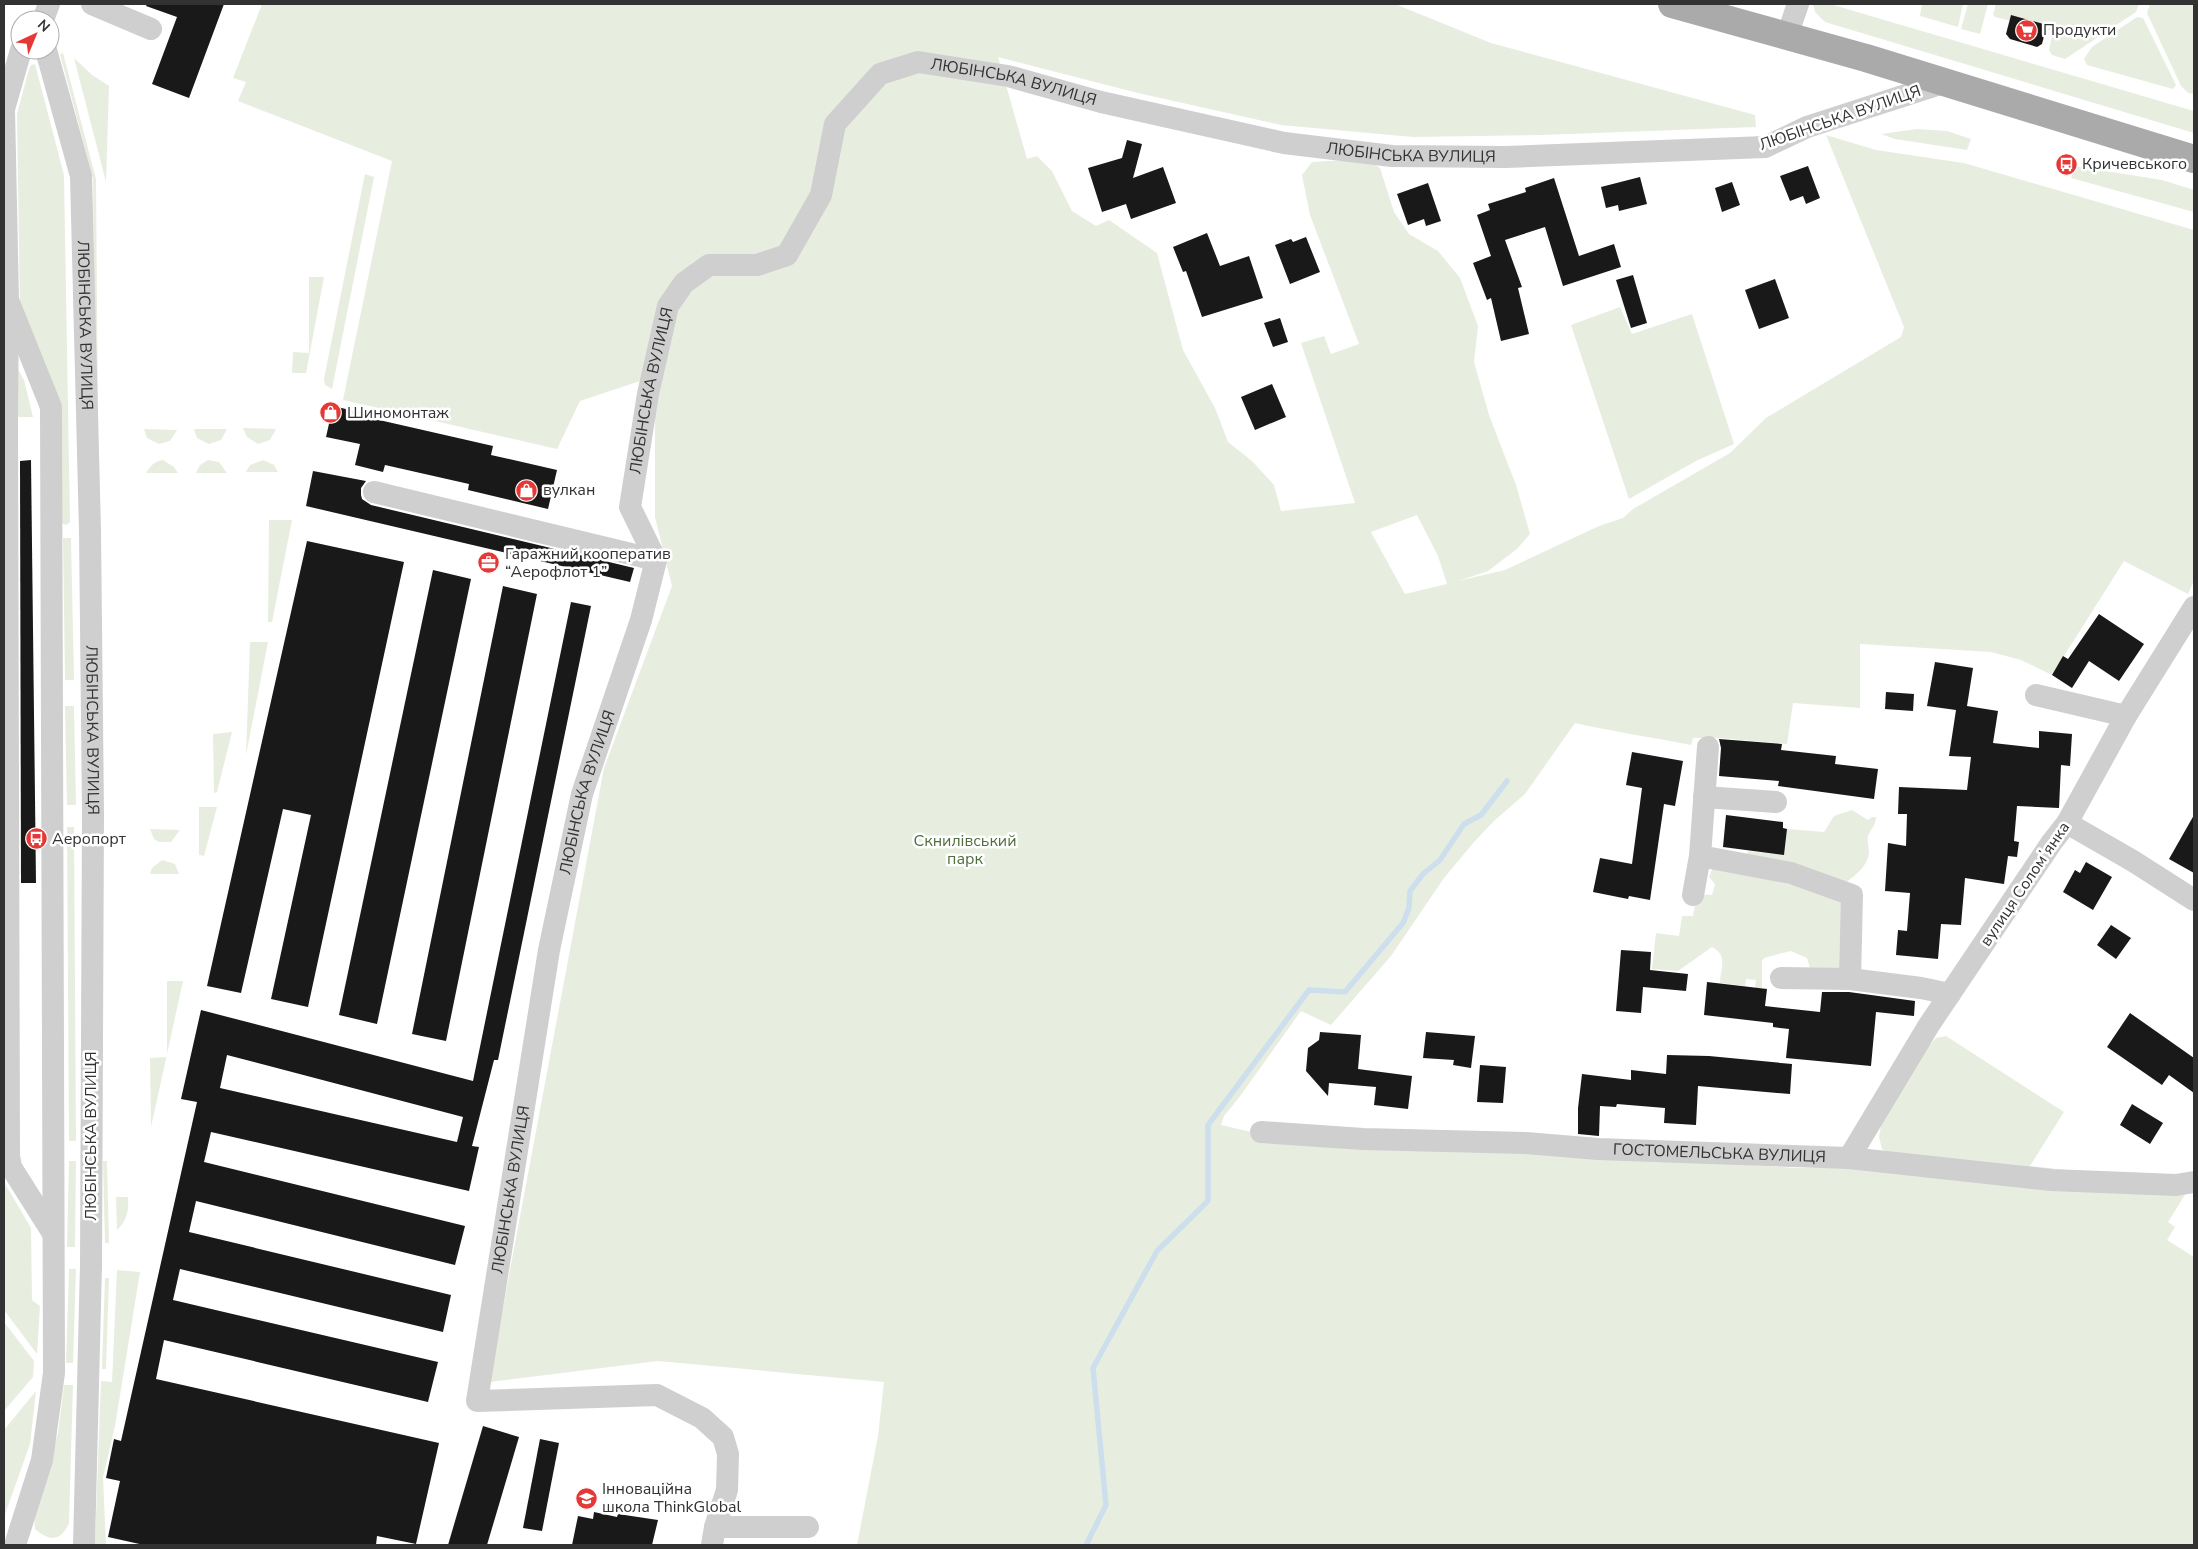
<svg xmlns="http://www.w3.org/2000/svg" width="2198" height="1549" font-family="'Nunito Sans',sans-serif">
<rect width="100%" height="100%" fill="#fff"/>
<!-- green -->
<g fill="#e7eee0" fill-rule="evenodd">
<path d="M 262,4 L 1395,4 L 1491,43 L 1755,115 L 1756,127 L 1542,135 L 1413,137 L 1281,125 L 1138,93 L 998,57 L 1027,159 L 1037,156 L 1052,171 L 1072,211 L 1096,226 L 1109,220 L 1157,253 L 1183,350 L 1215,408 L 1228,442 L 1252,461 L 1274,485 L 1281,511 L 1355,503 L 1301,343 L 1324,336 L 1331,354 L 1359,344 L 1310,215 L 1302,175 L 1312,162 L 1366,159 L 1380,168 L 1394,212 L 1409,234 L 1438,251 L 1460,278 L 1478,326 L 1474,362 L 1489,415 L 1516,485 L 1530,534 L 1517,549 L 1488,571 L 1458,581 L 1505,570 L 1599,526 L 1623,518 L 1633,509 L 1730,453 L 1766,418 L 1901,337 L 1904,327 L 1826,135 L 1876,150 L 1964,163 L 2194,230 L 2194,580 L 2188,594 L 2124,561 L 2052,675 L 2021,660 L 1991,652 L 1860,644 L 1860,708 L 1793,703 L 1787,744 L 1719,738 L 1693,738 L 1691,745 C 1652,737 1614,732 1575,723 L 1525,794 L 1495,820 L 1474,842 L 1444,878 L 1391,956 L 1331,1025 L 1301,1011 L 1238,1099 L 1224,1116 L 1221,1125 L 1256,1133 L 1797,1168 L 1889,1168 L 2188,1190 L 2168,1222 L 2175,1227 L 2167,1240 L 2194,1257 L 2194,1545 L 857,1545 L 878,1436 L 884,1382 L 658,1361 L 489,1382 L 604,768 L 672,586 L 655,517 L 655,376 L 580,401 L 557,449 L 343,400 L 392,161 L 238,101 L 246,82 L 233,78 ZM 1417,515 L 1438,556 L 1447,584 L 1405,594 L 1371,532 Z"/>
<path d="M 1813,4 L 1830,4 L 2194,111 L 2194,133 L 1825,22 L 1815,12 Z"/>
<path d="M 1922,4 L 1963,4 L 1958,27 L 1920,16 Z"/>
<path d="M 1968,4 L 1988,4 L 1980,34 L 1961,29 Z"/>
<path d="M 1996,4 L 2139,4 L 2136,12 L 2065,59 L 2052,55 L 2049,50 L 2053,31 L 1995,17 L 1993,14 Z"/>
<path d="M 2150,4 L 2194,4 L 2194,94 L 2188,93 L 2181,86 L 2147,13 Z"/>
<path d="M 2137,17 L 2143,18 L 2176,85 L 2173,89 L 2087,65 L 2084,59 L 2092,47 Z"/>
<path d="M 63,53 L 96,179 L 98,430 L 95,430 L 93,179 L 60,54 Z"/>
<path d="M 74,58 L 92,75 L 109,86 L 106,182 Z"/>
<path d="M 35,64 L 64,175 L 70,522 L 66,525 L 62,523 L 60,408 L 20,313 L 17,114 L 29,69 L 31,65 Z"/>
<path d="M 1917,129 L 1947,131 L 1971,139 L 1967,150 L 1895,139 L 1881,134 Z"/>
<path d="M 2074,166 L 2162,180 L 2194,190 L 2194,212 L 2071,178 Z"/>
<path d="M 365,174 L 374,177 L 332,389 L 325,385 L 324,379 Z"/>
<path d="M 309,277 L 324,277 L 306,373 L 292,373 L 293,352 L 309,353 Z"/>
<path d="M 1620,307 L 1632,334 L 1692,314 L 1734,444 L 1696,461 L 1629,499 L 1571,325 Z"/>
<path d="M 16,366 L 24,380 L 33,417 L 16,417 Z"/>
<path d="M 243,428 L 276,429 L 270,440 L 258,444 L 247,437 Z"/>
<path d="M 144,429 L 177,430 L 170,441 L 159,444 L 147,438 Z"/>
<path d="M 194,429 L 227,429 L 221,440 L 209,444 L 197,438 Z"/>
<path d="M 163,460 L 174,467 L 178,473 L 146,473 C 150,466 155,461 163,460 Z"/>
<path d="M 208,460 L 219,462 L 227,473 L 196,473 L 200,465 Z"/>
<path d="M 263,460 L 274,465 L 278,472 L 246,472 L 250,465 Z"/>
<path d="M 269,520 L 292,520 L 272,622 L 268,622 Z"/>
<path d="M 63,538 L 71,538 L 74,680 L 65,680 Z"/>
<path d="M 250,642 L 268,642 L 246,755 Z"/>
<path d="M 65,706 L 74,706 L 76,805 L 67,805 Z"/>
<path d="M 232,732 L 217,792 L 214,793 L 213,734 Z"/>
<path d="M 199,807 L 217,807 L 204,856 L 199,855 Z"/>
<path d="M 1852,810 L 1868,820 L 1872,817 L 1876,817 C 1876,826 1871,828 1868,836 C 1867,840 1869,847 1869,852 C 1868,866 1856,875 1845,883 L 1840,969 L 1811,972 L 1807,958 L 1791,951 L 1764,958 L 1762,961 L 1762,988 L 1755,988 L 1756,980 L 1746,979 L 1745,986 L 1720,983 C 1720,969 1729,956 1712,947 L 1678,971 L 1652,969 L 1656,933 L 1679,936 L 1682,916 L 1693,916 L 1695,905 L 1698,905 L 1700,894 L 1712,895 L 1715,884 L 1709,877 L 1716,860 L 1736,866 L 1749,851 L 1784,855 L 1787,829 L 1824,832 L 1834,816 Z"/>
<path d="M 67,827 L 74,827 L 76,1141 L 69,1141 Z"/>
<path d="M 150,829 L 180,830 L 171,842 L 159,842 L 154,839 Z"/>
<path d="M 162,860 L 175,864 L 179,874 L 150,874 L 152,868 Z"/>
<path d="M 167,981 L 183,981 L 151,1127 L 150,1058 L 167,1057 Z"/>
<path d="M 1946,1036 L 2064,1112 L 2030,1166 L 2076,1171 L 1896,1158 L 1882,1149 L 1879,1137 L 1883,1113 L 1926,1049 L 1936,1038 Z"/>
<path d="M 69,1161 L 76,1161 L 75,1247 L 67,1247 Z"/>
<path d="M 103,1161 L 107,1161 L 109,1243 L 105,1243 Z"/>
<path d="M 4,1182 L 31,1228 L 32,1300 L 40,1306 L 37,1354 L 4,1310 Z"/>
<path d="M 116,1197 L 128,1197 C 129,1210 127,1221 117,1230 Z"/>
<path d="M 69,1269 L 76,1269 L 73,1363 L 66,1363 Z"/>
<path d="M 117,1270 L 140,1272 L 115,1426 L 103,1477 L 106,1545 L 95,1545 L 101,1381 L 112,1382 Z"/>
<path d="M 105,1278 L 109,1278 L 106,1369 L 102,1369 Z"/>
<path d="M 4,1322 L 34,1361 L 33,1377 L 4,1411 Z"/>
<path d="M 64,1385 L 73,1385 L 69,1523 C 61,1541 50,1542 35,1529 L 34,1514 L 58,1433 Z"/>
<path d="M 36,1391 L 30,1444 L 4,1517 L 4,1430 Z"/>
</g>
<g fill="none" stroke-linecap="round" stroke-linejoin="round">
<!-- stream -->
<path stroke="#cddeed" stroke-width="5.5" d="M 1086,1545 L 1106,1505 L 1093,1368 L 1157,1251 L 1208,1201 L 1208,1125 L 1309,990 L 1345,992 L 1403,923 L 1409,908 L 1410,891 L 1423,874 L 1440,860 L 1464,824 L 1481,815 L 1507,781"/>
</g>
<!-- building -->
<g fill="#191919" fill-rule="evenodd">
<path d="M 147,4 L 224,4 L 189,98 L 152,84 L 177,17 L 146,6 Z"/>
<path d="M 2011,15 L 2047,25 L 2042,44 L 2037,47 L 2010,39 L 2006,34 Z"/>
<path d="M 1127,140 L 1142,144 L 1133,178 L 1163,167 L 1176,203 L 1131,219 L 1126,204 L 1102,212 L 1088,168 L 1122,158 Z"/>
<path d="M 1808,166 L 1820,198 L 1806,204 L 1803,196 L 1790,201 L 1780,176 Z"/>
<path d="M 1640,177 L 1647,204 L 1619,211 L 1618,205 L 1606,208 L 1601,187 Z"/>
<path d="M 1554,178 L 1579,256 L 1614,244 L 1621,267 L 1563,286 L 1545,227 L 1505,240 L 1522,287 L 1518,288 L 1529,334 L 1501,341 L 1491,298 L 1487,300 L 1473,263 L 1491,256 L 1477,215 L 1490,210 L 1488,204 L 1526,192 L 1525,188 Z"/>
<path d="M 1732,182 L 1740,205 L 1722,212 L 1715,188 Z"/>
<path d="M 1428,183 L 1441,221 L 1426,226 L 1424,219 L 1408,225 L 1397,194 Z"/>
<path d="M 1207,233 L 1220,266 L 1249,256 L 1263,298 L 1202,317 L 1186,271 L 1183,272 L 1173,247 Z"/>
<path d="M 1306,237 L 1320,272 L 1290,284 L 1275,245 L 1291,239 L 1293,242 Z"/>
<path d="M 1633,275 L 1647,323 L 1631,328 L 1616,280 Z"/>
<path d="M 1775,279 L 1789,318 L 1759,329 L 1745,290 Z"/>
<path d="M 1280,318 L 1288,342 L 1273,347 L 1264,323 Z"/>
<path d="M 1272,384 L 1286,417 L 1255,430 L 1241,397 Z"/>
<path d="M 333,406 L 367,414 L 366,417 L 493,446 L 491,455 L 557,470 L 548,509 L 468,490 L 469,484 L 385,465 L 383,472 L 355,465 L 360,444 L 326,437 Z"/>
<path d="M 31,460 L 36,883 L 21,883 L 20,461 Z"/>
<path d="M 313,471 L 366,481 L 361,488 L 361,495 L 362,499 L 371,505 L 634,568 L 630,582 L 306,506 Z"/>
<path d="M 307,541 L 404,562 L 308,1007 L 271,999 L 311,815 L 283,809 L 241,993 L 207,986 Z"/>
<path d="M 433,570 L 471,579 L 377,1024 L 339,1015 Z"/>
<path d="M 503,586 L 537,594 L 446,1041 L 412,1034 Z"/>
<path d="M 571,602 L 591,606 L 498,1060 L 494,1060 L 472,1146 L 479,1147 L 469,1191 L 211,1132 L 204,1162 L 465,1226 L 455,1265 L 196,1201 L 189,1232 L 451,1295 L 443,1332 L 180,1269 L 173,1300 L 438,1362 L 428,1402 L 164,1340 L 156,1379 L 439,1443 L 416,1544 L 377,1536 L 376,1545 L 144,1545 L 108,1537 L 120,1481 L 106,1478 L 114,1439 L 121,1441 L 197,1102 L 181,1099 L 201,1010 L 473,1081 ZM 227,1055 L 463,1117 L 457,1142 L 220,1088 Z"/>
<path d="M 2099,614 L 2144,644 L 2119,681 L 2089,661 L 2072,688 L 2052,675 L 2063,656 L 2068,659 Z"/>
<path d="M 1935,662 L 1973,668 L 1967,706 L 1998,711 L 1993,743 L 2039,748 L 2039,731 L 2072,734 L 2070,766 L 2061,765 L 2059,808 L 2017,806 L 2014,841 L 2019,842 L 2017,857 L 2008,856 L 2004,884 L 1965,878 L 1961,925 L 1941,924 L 1938,959 L 1896,955 L 1898,930 L 1907,931 L 1910,893 L 1885,891 L 1888,843 L 1906,846 L 1907,814 L 1898,814 L 1899,787 L 1967,790 L 1971,757 L 1949,756 L 1956,710 L 1927,706 Z"/>
<path d="M 1886,692 L 1914,694 L 1913,711 L 1885,709 Z"/>
<path d="M 1719,739 L 1782,744 L 1781,750 L 1836,756 L 1835,764 L 1878,769 L 1874,799 L 1778,786 L 1779,781 L 1719,776 L 1721,748 Z"/>
<path d="M 1632,752 L 1683,761 L 1675,806 L 1664,804 L 1650,900 L 1629,896 L 1628,899 L 1593,892 L 1600,858 L 1632,864 L 1642,788 L 1626,785 Z"/>
<path d="M 1726,815 L 1783,822 L 1783,828 L 1787,829 L 1784,855 L 1723,847 Z"/>
<path d="M 2194,815 L 2194,873 L 2169,859 Z"/>
<path d="M 2086,862 L 2112,877 L 2093,910 L 2063,892 L 2075,870 L 2080,873 Z"/>
<path d="M 2111,925 L 2131,938 L 2116,959 L 2097,945 Z"/>
<path d="M 1621,950 L 1651,952 L 1650,970 L 1688,974 L 1686,991 L 1643,987 L 1641,1013 L 1616,1011 Z"/>
<path d="M 1707,982 L 1767,989 L 1765,1006 L 1820,1012 L 1822,992 L 1849,992 L 1915,1001 L 1914,1016 L 1876,1012 L 1871,1066 L 1786,1058 L 1789,1029 L 1773,1027 L 1773,1023 L 1704,1015 Z"/>
<path d="M 2130,1013 L 2194,1058 L 2194,1093 L 2169,1075 L 2162,1085 L 2107,1047 Z"/>
<path d="M 1320,1032 L 1361,1035 L 1358,1069 L 1412,1076 L 1408,1109 L 1374,1105 L 1376,1087 L 1329,1083 L 1328,1096 L 1306,1071 L 1308,1048 L 1319,1040 Z"/>
<path d="M 1426,1032 L 1475,1036 L 1471,1068 L 1453,1065 L 1454,1060 L 1423,1058 Z"/>
<path d="M 1667,1055 L 1709,1056 L 1792,1064 L 1790,1094 L 1698,1086 L 1696,1125 L 1664,1123 L 1665,1108 L 1617,1104 L 1616,1107 L 1600,1106 L 1599,1136 L 1578,1134 L 1578,1108 L 1582,1074 L 1631,1080 L 1631,1070 L 1666,1074 Z"/>
<path d="M 1480,1065 L 1506,1067 L 1503,1103 L 1477,1102 Z"/>
<path d="M 2132,1104 L 2163,1123 L 2150,1144 L 2120,1125 Z"/>
<path d="M 483,1426 L 519,1437 L 487,1545 L 448,1545 Z"/>
<path d="M 540,1439 L 559,1443 L 542,1531 L 523,1528 Z"/>
<path d="M 594,1512 L 617,1517 L 618,1514 L 658,1520 L 652,1545 L 572,1545 L 578,1516 L 593,1519 Z"/>
</g>
<g fill="none" stroke-linecap="round" stroke-linejoin="round">
<!-- minor -->
<g stroke="#cfcfcf" stroke-width="22">
<path d="M 92,4 L 151,29"/>
<path d="M 43,20 L 49,4"/>
<path d="M 1787,36 L 1798,4"/>
<path d="M 21,50 L 4,109 L 8,300 L 7,418 L 9,1156 L 11,1167 L 52,1232"/>
<path id="s1" d="M 46,50 L 81,176 L 90,531 L 93,814 L 91,1265 L 84,1545"/>
<path d="M 8,300 L 51,407 L 54,1373 L 42,1460 L 15,1545"/>
<path d="M 374,492 L 656,560"/>
<path d="M 2036,695 L 2126,716"/>
<path d="M 1708,747 L 1700,856 L 1791,873 L 1852,895 L 1850,979"/>
<path d="M 1704,797 L 1776,802"/>
<path d="M 2067,823 L 2133,861 L 2194,900"/>
<path d="M 1693,895 L 1700,856"/>
<path d="M 1781,978 L 1850,979 L 1921,988 L 1950,994"/>
<path id="s2" d="M 1261,1132 L 1363,1139 L 1526,1143 L 1598,1149 L 1849,1158 L 2051,1180 L 2176,1185 L 2194,1182"/>
<path d="M 1849,1158 L 1929,1025 L 2052,842 L 2067,823 L 2126,716 L 2194,607"/>
<path d="M 715,1527 L 808,1527"/>
<path id="s3" d="M 712,1545 L 715,1527 L 727,1490 L 728,1454 L 723,1437 L 702,1418 L 657,1395 L 477,1401 L 549,950 L 582,794 L 641,620 L 656,560 L 630,507 L 648,394 L 668,306 L 684,283 L 709,265 L 757,265 L 787,255 L 821,195 L 835,124 L 880,74 L 918,62 L 1008,76 L 1101,102 L 1284,143 L 1392,156 L 1506,157 L 1765,147 L 1807,127 L 1943,83"/>
</g>
<!-- major -->
<path stroke="#aaa" stroke-width="28" d="M 1672,4 L 1866,58 L 2194,159"/>
</g>
<!-- icons -->
<defs>
<symbol id="supermarket-disc" viewBox="-11 -11 22 22"><circle r="9.5" fill="#e63836" stroke="#fff"/><path d="M-6-5.5h2.5l.6 2H6L4.5 2H-2.5L-4.4-4H-6ZM-1.5 3.2a1.3 1.3 0 1 0 .1 0ZM3 3.2a1.3 1.3 0 1 0 .1 0Z" fill="#fff"/></symbol>
<symbol id="bus-disc" viewBox="-11 -11 22 22"><circle r="9.5" fill="#e63836" stroke="#fff"/><path d="M-5-6H5V4H4V6H2V4H-2V6H-4V4H-5ZM-3.5-4V0h7V-4ZM-3.5 1.2v1.5H-2V1.2ZM2 1.2v1.5H3.5V1.2Z" fill="#fff"/></symbol>
<symbol id="shop-disc" viewBox="-11 -11 22 22"><circle r="9.5" fill="#e63836" stroke="#fff"/><path d="M-5-2.5h2.3a2.7 3.5 0 0 1 5.4 0H5L5.5 6h-11ZM-1.5-2.5h3a1.5 2.3 0 0 0-3 0Z" fill="#fff"/></symbol>
<symbol id="office-disc" viewBox="-11 -11 22 22"><circle r="9.5" fill="#e63836" stroke="#fff"/><path d="M-6-3h4V-5.5h4V-3h4V5H-6ZM-1-4.5V-3h2v-1.5ZM-6 0V1H6V0Z" fill="#fff"/></symbol>
<symbol id="school-disc" viewBox="-11 -11 22 22"><circle r="9.5" fill="#e63836" stroke="#fff"/><path d="M0-5L7-2L0 1L-7-2ZM-4 1L0 2.5L4 1V4Q0 6-4 4Z" fill="#fff"/></symbol>
</defs>
<g fill-rule="evenodd">
<use href="#supermarket-disc" x="2014" y="18" width="25" height="25"/>
<use href="#bus-disc" x="2054" y="152" width="25" height="25"/>
<use href="#shop-disc" x="318" y="400" width="25" height="25"/>
<use href="#shop-disc" x="514" y="478" width="25" height="25"/>
<use href="#office-disc" x="476" y="550" width="25" height="25"/>
<use href="#bus-disc" x="24" y="826" width="25" height="25"/>
<use href="#school-disc" x="574" y="1486" width="25" height="25"/>
</g>
<g text-anchor="middle" dominant-baseline="central" stroke-width="5" stroke-linejoin="round" paint-order="stroke">
<!-- poi labels -->
<g font-size="16" fill="#323232" stroke="#fff" text-anchor="start">
<text x="2043" y="30">Продукти</text>
<text x="2082" y="164">Кричевського</text>
<text x="347" y="413">Шиномонтаж</text>
<text x="543" y="490">вулкан</text>
<text x="505" y="554">Гаражний кооператив<tspan x="505" dy="18">“Аерофлот 1”</tspan></text>
<text x="52" y="839">Аеропорт</text>
<text x="602" y="1489">Інноваційна<tspan x="602" dy="18">школа ThinkGlobal</tspan></text>
</g>
<!-- street labels -->
<g font-size="16" fill="#323232" stroke="#fff">
<text stroke="none"><textPath href="#s3" startOffset="1980">ЛЮБІНСЬКА ВУЛИЦЯ</textPath></text>
<text transform="translate(1840 118) rotate(-19)">ЛЮБІНСЬКА ВУЛИЦЯ</text>
<text stroke="none"><textPath href="#s3" startOffset="2385">ЛЮБІНСЬКА ВУЛИЦЯ</textPath></text>
<text stroke="none"><textPath href="#s1" startOffset="280">ЛЮБІНСЬКА ВУЛИЦЯ</textPath></text>
<text stroke="none"><textPath href="#s3" startOffset="1409">ЛЮБІНСЬКА ВУЛИЦЯ</textPath></text>
<text stroke="none"><textPath href="#s1" startOffset="685">ЛЮБІНСЬКА ВУЛИЦЯ</textPath></text>
<text stroke="none"><textPath href="#s3" startOffset="989">ЛЮБІНСЬКА ВУЛИЦЯ</textPath></text>
<text transform="translate(2025 884) rotate(-56)">вулиця Соломʼянка</text>
<text transform="translate(91 1136) rotate(-90)">ЛЮБІНСЬКА ВУЛИЦЯ</text>
<text stroke="none"><textPath href="#s2" startOffset="459">ГОСТОМЕЛЬСЬКА ВУЛИЦЯ</textPath></text>
<text stroke="none"><textPath href="#s3" startOffset="584">ЛЮБІНСЬКА ВУЛИЦЯ</textPath></text>
</g>
<!-- park labels -->
<g font-size="16" fill="#516f3e" stroke="#fff">
<text x="965" y="841">Скнилівський<tspan x="965" dy="18">парк</tspan></text>
</g>
</g>
<!-- border -->
<rect width="2198" height="1549" fill="none" stroke="#323232" stroke-width="10"/>
<!-- north arrow -->
<g transform="translate(35 35) rotate(44)"><circle r="24" fill="#ffffff" stroke="#adadad"/>
<path d="M0-4L9 19L0 12L-9 19Z" fill="#e63836"/>
<text y="-8" font-size="14" font-weight="bold" text-anchor="middle" fill="#323232">N</text>
</g>
</svg>
